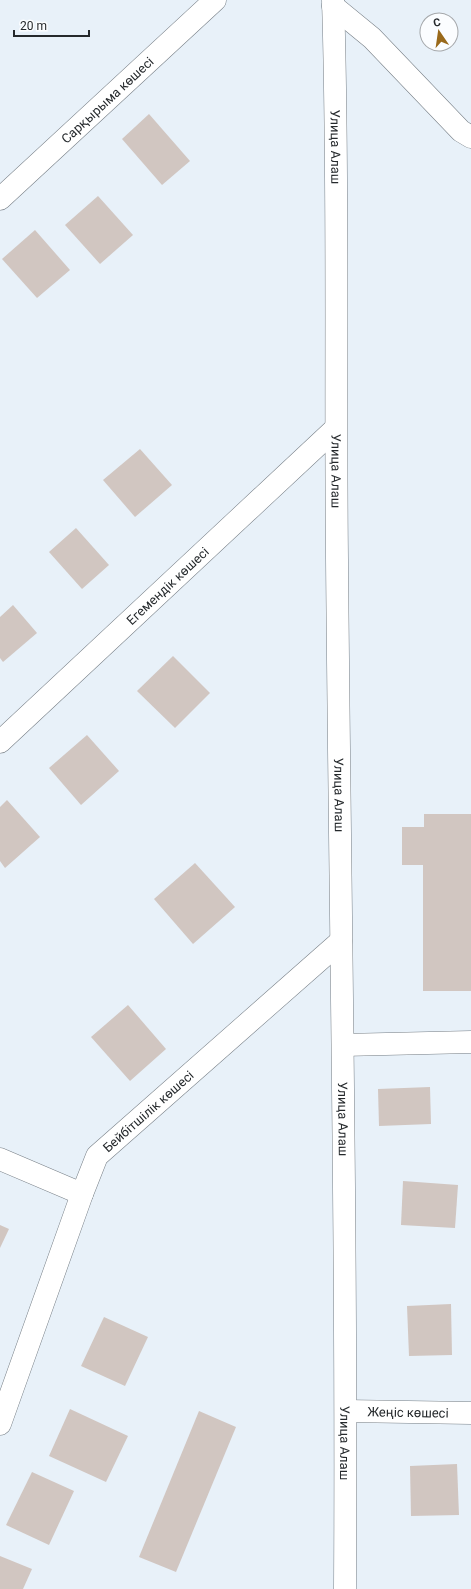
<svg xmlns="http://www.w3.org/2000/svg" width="471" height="1589" font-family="Roboto,sans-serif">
<rect width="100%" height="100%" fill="#e8f1f9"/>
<!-- building -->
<g fill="#d1c6c1">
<path d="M 149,114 L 190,161 L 162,185 L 122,139 Z"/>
<path d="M 98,196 L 133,235 L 100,264 L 65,225 Z"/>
<path d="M 35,230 L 70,270 L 37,298 L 2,259 Z"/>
<path d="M 140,449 L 172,485 L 135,517 L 103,480 Z"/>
<path d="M 76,528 L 109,565 L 82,589 L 49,552 Z"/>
<path d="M 13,605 L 37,633 L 3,662 L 0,658 L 0,617 Z"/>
<path d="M 173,656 L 210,693 L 175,728 L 137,691 Z"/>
<path d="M 87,735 L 119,771 L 81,805 L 49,768 Z"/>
<path d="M 7,800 L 40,837 L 5,868 L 0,861 L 0,807 Z"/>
<path d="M 424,814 L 471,814 L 471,991 L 423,991 L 423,865 L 402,865 L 402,827 L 424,827 Z"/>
<path d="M 195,863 L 235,907 L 193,944 L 154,899 Z"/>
<path d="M 128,1005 L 166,1049 L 130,1081 L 91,1037 Z"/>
<path d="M 430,1087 L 431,1124 L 379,1126 L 378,1089 Z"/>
<path d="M 403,1181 L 458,1185 L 455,1228 L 401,1225 Z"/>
<path d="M 0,1225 L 9,1229 L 0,1248 Z"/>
<path d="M 451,1304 L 452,1355 L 409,1356 L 407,1306 Z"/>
<path d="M 104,1317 L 148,1337 L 125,1386 L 81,1366 Z"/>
<path d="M 70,1409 L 128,1436 L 106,1482 L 49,1456 Z"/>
<path d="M 199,1411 L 236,1427 L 176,1572 L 139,1557 Z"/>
<path d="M 457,1464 L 459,1515 L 411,1516 L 410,1466 Z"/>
<path d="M 32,1472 L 74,1491 L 49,1545 L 6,1525 Z"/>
<path d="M 0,1556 L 32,1569 L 23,1589 L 0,1589 Z"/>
</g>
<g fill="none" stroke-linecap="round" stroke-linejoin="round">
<defs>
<g id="minor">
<path id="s1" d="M 333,0 C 339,186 335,373 337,559 C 340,902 347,1246 345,1589"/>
<path d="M 333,6 L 372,38 L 461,131 L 471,137"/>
<path id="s2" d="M 0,199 L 215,0"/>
<path id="s3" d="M 0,742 L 335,429"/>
<path d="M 343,1045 L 471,1042"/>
<path d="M 0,1159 L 82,1194"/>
<path id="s4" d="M 346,1411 L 471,1413"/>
<path id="s5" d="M 0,1424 L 82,1194 L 97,1156 L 341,941"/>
</g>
</defs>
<!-- minor casing -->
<use href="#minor" stroke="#777f86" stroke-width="23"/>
<!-- minor -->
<use href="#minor" stroke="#fff" stroke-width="22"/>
</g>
<g text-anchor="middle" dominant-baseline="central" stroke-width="3" stroke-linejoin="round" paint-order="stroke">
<!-- street labels -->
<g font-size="13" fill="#25292c" stroke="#fbfdff">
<text stroke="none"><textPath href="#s2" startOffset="146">Сарқырыма көшесі</textPath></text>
<text stroke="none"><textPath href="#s1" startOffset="147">Улица Алаш</textPath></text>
<text stroke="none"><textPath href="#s1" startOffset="471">Улица Алаш</textPath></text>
<text stroke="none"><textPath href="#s3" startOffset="229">Егемендік көшесі</textPath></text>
<text stroke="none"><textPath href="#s1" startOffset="795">Улица Алаш</textPath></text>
<text stroke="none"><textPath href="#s5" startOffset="353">Бейбітшілік көшесі</textPath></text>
<text stroke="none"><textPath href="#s1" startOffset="1119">Улица Алаш</textPath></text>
<text stroke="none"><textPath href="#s4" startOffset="62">Жеңіс көшесі</textPath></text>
<text stroke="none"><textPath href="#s1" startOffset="1443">Улица Алаш</textPath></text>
</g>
</g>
<!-- north arrow -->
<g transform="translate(439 32) rotate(347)"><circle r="19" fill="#fbfdff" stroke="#a5a8ab"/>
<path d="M0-3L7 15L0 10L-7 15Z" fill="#99691b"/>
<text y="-6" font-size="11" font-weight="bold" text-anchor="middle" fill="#25292c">С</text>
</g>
<!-- scale -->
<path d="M14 30v6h75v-6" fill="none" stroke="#25292c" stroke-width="2"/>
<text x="20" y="30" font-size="12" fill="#25292c" stroke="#fbfdff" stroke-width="3" paint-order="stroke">20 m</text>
</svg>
